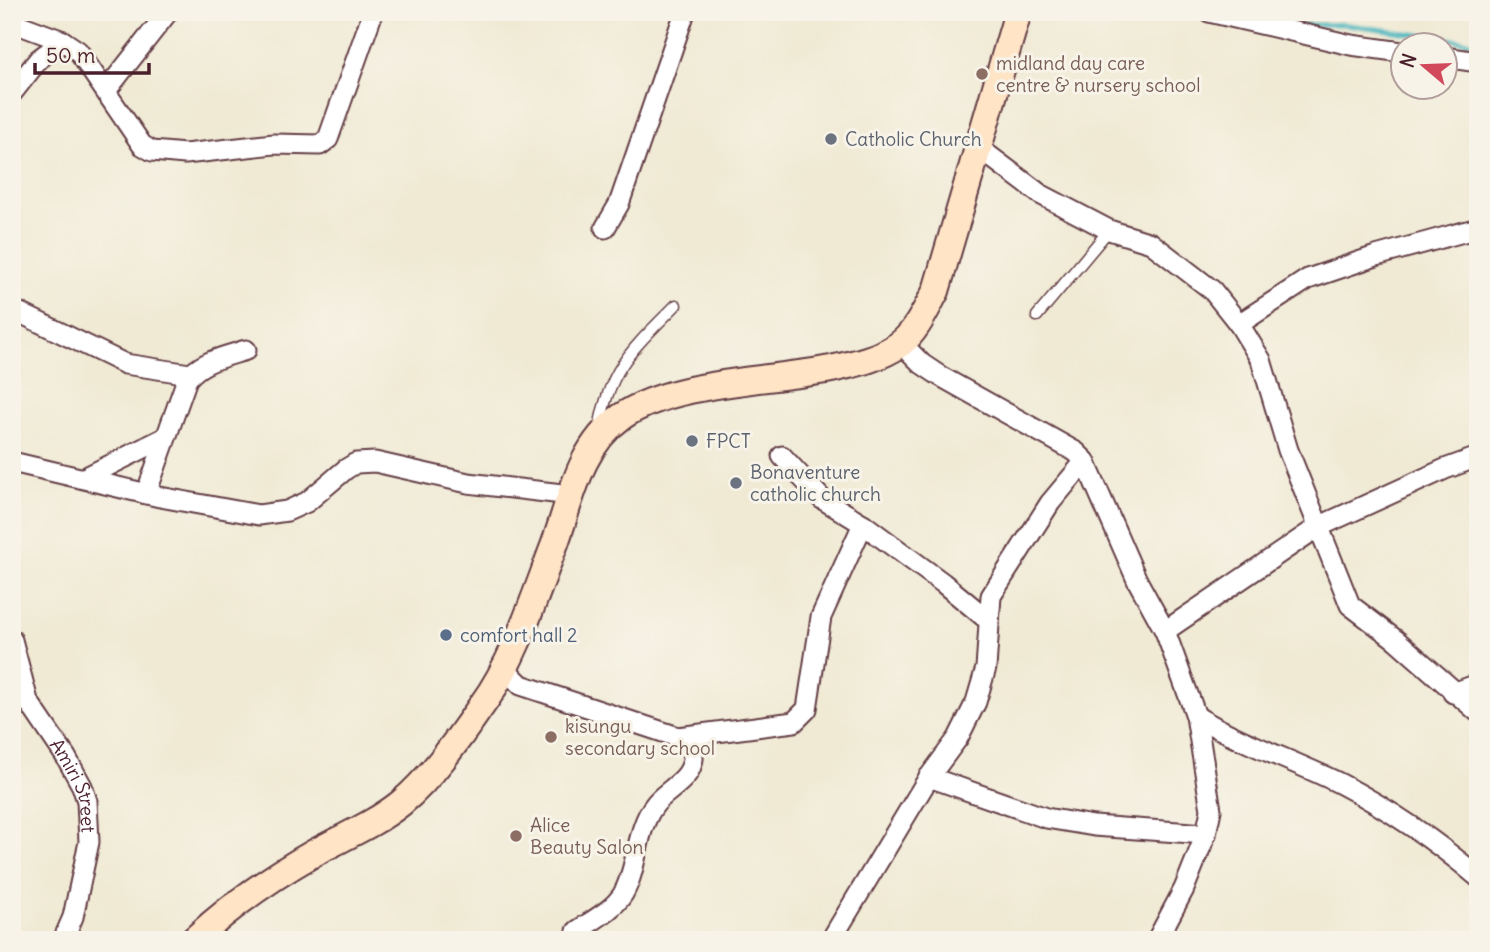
<svg xmlns="http://www.w3.org/2000/svg" width="1490" height="952" font-family="Delius,sans-serif">
<rect width="100%" height="100%" fill="#f7f3e8"/>
<filter id="ink" filterUnits="userSpaceOnUse"><feTurbulence type="fractalNoise" baseFrequency=".0143" numOctaves="2"/><feDisplacementMap in="SourceGraphic" scale="14" xChannelSelector="R" yChannelSelector="G"/><feConvolveMatrix kernelMatrix="1 2 1 2 8 2 1 2 1" color-interpolation-filters="sRGB"/></filter>
<filter id="wash" filterUnits="userSpaceOnUse"><feTurbulence type="fractalNoise" baseFrequency=".00686" numOctaves="4" result="noise"/><feDisplacementMap in="SourceGraphic" scale="28" xChannelSelector="R" yChannelSelector="G"/><feGaussianBlur stdDeviation="1.57" result="paint"/><feColorMatrix in="noise" values="0 0 0 0 0 0 0 0 0 0 0 0 0 0 0 0 0 1.4 0 .05"/><feComposite in="paint" operator="in"/></filter>
<g filter="url(#wash)">
<rect width="100%" height="100%" fill="#f0ead4"/>
<g fill="none" stroke-linecap="round" stroke-linejoin="round">
<!-- stream -->
<path stroke="#47b6be" stroke-width="4.5" d="M 1303,25 L 1344,24 L 1478,43"/>
</g>
</g>
<g filter="url(#ink)">
<g fill="none" stroke-linecap="round" stroke-linejoin="round">
<defs>
<g id="lane">
<path d="M 1037,316 L 1109,230"/>
<path d="M 599,429 C 610,366 633,349 676,305"/>
</g>
<g id="street">
<path d="M 1209,12 L 1351,45 L 1402,52"/>
<path d="M 12,22 L 63,41 L 78,51 L 142,145 L 152,151 L 185,154 L 274,144 L 320,145 L 328,139 L 373,12"/>
<path d="M 1444,57 L 1478,62"/>
<path d="M 106,91 L 168,12"/>
<path d="M 12,93 L 39,59 L 63,41"/>
<path d="M 979,148 L 1040,194 L 1109,230 L 1151,243 L 1212,290 L 1239,324 L 1261,360 L 1288,450 L 1350,605 L 1396,640 L 1478,712"/>
<path d="M 605,228 L 619,204 L 685,12"/>
<path d="M 12,309 L 125,364 L 190,374"/>
<path d="M 1239,324 L 1308,279 L 1376,256 L 1478,228"/>
<path d="M 901,343 L 922,364 L 940,376 L 1076,452 L 1085,461 L 1137,580 L 1165,631 L 1196,716 L 1211,810 L 1206,834 L 1184,889 L 1157,940"/>
<path d="M 782,456 L 822,499 L 863,524 L 943,583 L 988,620"/>
<path d="M 12,462 L 160,497 L 259,515 L 287,511 L 307,502 L 346,469 L 356,463 L 375,462 L 468,483 L 571,495"/>
<path d="M 84,478 L 164,438"/>
<path d="M 146,494 L 187,379 C 201,361 224,357 246,350"/>
<path d="M 1165,631 L 1318,527 L 1445,469 L 1478,457"/>
<path id="s1" d="M 12,640 L 28,701 L 66,757 L 82,786 L 87,801 L 89,842 L 73,917 L 63,940"/>
<path d="M 504,668 L 521,685 L 678,737 L 794,722 L 807,709 L 821,617 L 863,524"/>
<path d="M 1453,693 L 1478,684"/>
<path d="M 1196,716 C 1242,744 1293,760 1341,784 C 1389,809 1437,842 1478,877"/>
<path d="M 929,777 L 1046,818 L 1094,826 L 1206,834"/>
<path d="M 577,931 C 593,920 613,910 623,894 C 639,866 635,829 656,803 C 669,788 690,781 693,759 C 694,749 684,743 678,737"/>
<path d="M 831,940 L 929,777 L 958,738 L 976,702 L 986,668 L 991,596 L 1050,503 L 1085,461"/>
</g>
<path id="secondary" d="M 194,940 C 230,906 272,877 314,853 C 343,837 375,824 401,803 C 432,777 459,738 482,705 C 514,662 535,596 554,546 C 571,500 579,447 621,417 C 673,381 769,381 831,369 C 854,364 881,358 900,344 C 917,331 926,309 936,291 L 1018,12"/>
</defs>
<!-- lane casing -->
<use href="#lane" stroke="#633d44" stroke-width="13"/>
<!-- street casing -->
<use href="#street" stroke="#633d44" stroke-width="23"/>
<!-- secondary casing -->
<use href="#secondary" stroke="#633d44" stroke-width="30"/>
<!-- lane -->
<use href="#lane" stroke="#fff" stroke-width="10"/>
<!-- street -->
<use href="#street" stroke="#fff" stroke-width="19"/>
<!-- secondary -->
<use href="#secondary" stroke="#ffe4c6" stroke-width="26"/>
</g>
</g>
<!-- markers -->
<g fill="#8d6e63" stroke="#f7f3e8" stroke-width="2.5">
<circle cx="982" cy="74" r="7"/>
<circle cx="551" cy="737" r="7"/>
<circle cx="516" cy="836" r="7"/>
</g>
<g fill="#6b7280" stroke="#f7f3e8" stroke-width="2.5">
<circle cx="831" cy="139" r="7"/>
<circle cx="692" cy="441" r="7"/>
<circle cx="736" cy="483" r="7"/>
</g>
<circle fill="#5c6f8a" stroke="#f7f3e8" stroke-width="2.5" cx="446" cy="635" r="7"/>
<g text-anchor="middle" dominant-baseline="central" stroke-width="6" stroke-linejoin="round" paint-order="stroke">
<!-- education labels -->
<g font-size="19" fill="#785e54" stroke="#f7f3e8" text-anchor="start">
<text x="996" y="63">midland day care<tspan x="996" dy="22">centre &amp; nursery school</tspan></text>
<text x="565" y="726">kisungu<tspan x="565" dy="22">secondary school</tspan></text>
<text x="530" y="825">Alice<tspan x="530" dy="22">Beauty Salon</tspan></text>
</g>
<!-- worship labels -->
<g font-size="19" fill="#5b616d" stroke="#f7f3e8" text-anchor="start">
<text x="845" y="139">Catholic Church</text>
<text x="706" y="441">FPCT</text>
<text x="750" y="472">Bonaventure<tspan x="750" dy="22">catholic church</tspan></text>
</g>
<!-- service labels -->
<g font-size="19" fill="#4e5e75" stroke="#f7f3e8" text-anchor="start">
<text x="460" y="635">comfort hall 2</text>
</g>
<!-- street labels -->
<g font-size="19" fill="#4a1f2b" stroke="#f7f3e8">
<text stroke="none"><textPath href="#s1" startOffset="161">Amiri Street</textPath></text>
</g>
</g>
<!-- margin -->
<rect width="1490" height="952" fill="none" stroke="#f7f3e8" stroke-width="42"/>
<!-- north arrow -->
<g transform="translate(1424 66) rotate(289)"><circle r="33" fill="#f7f3e8" stroke="#b29e9c" stroke-width="2"/>
<path d="M0-5L12 26L0 18L-12 26Z" fill="#d1495b"/>
<text y="-10" font-size="19" font-weight="bold" text-anchor="middle" fill="#4a1f2b">N</text>
</g>
<!-- scale -->
<path d="M35 63v10h114v-10" fill="none" stroke="#4a1f2b" stroke-width="3.5"/>
<text x="46" y="63" font-size="21" fill="#4a1f2b" stroke="#f7f3e8" stroke-width="5" paint-order="stroke">50 m</text>
</svg>
